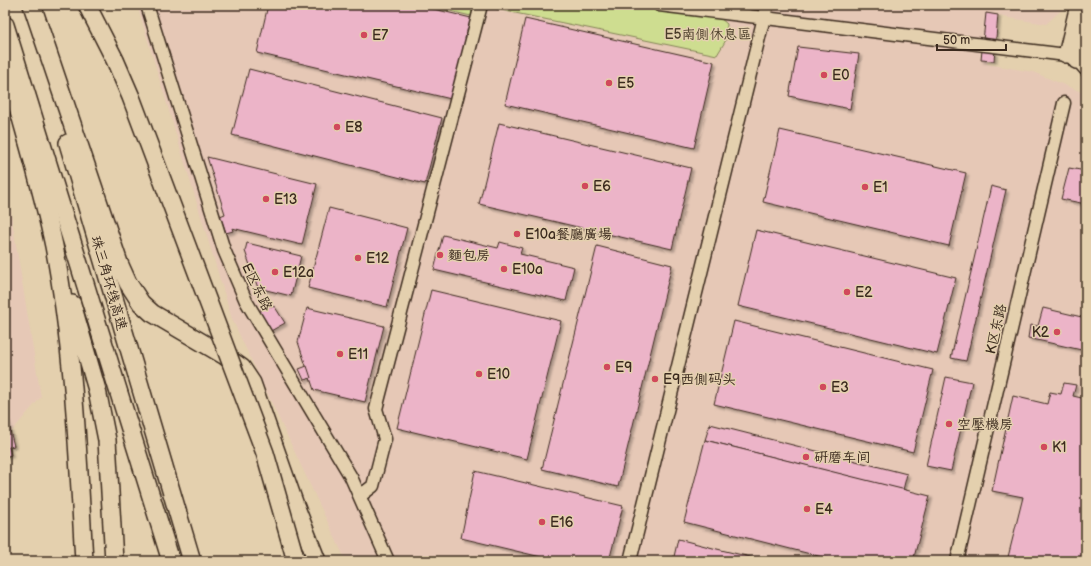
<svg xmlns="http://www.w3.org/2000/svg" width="1091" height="566" font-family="'Balsamiq Sans','LXGW WenKai TC',sans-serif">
<defs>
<filter id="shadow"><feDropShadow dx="2.5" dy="2.5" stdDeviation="1" flood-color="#0004"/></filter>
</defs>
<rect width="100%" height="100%" fill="#e4d0ae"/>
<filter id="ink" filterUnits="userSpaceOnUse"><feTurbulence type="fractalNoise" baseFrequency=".025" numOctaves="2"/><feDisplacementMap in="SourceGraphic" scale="8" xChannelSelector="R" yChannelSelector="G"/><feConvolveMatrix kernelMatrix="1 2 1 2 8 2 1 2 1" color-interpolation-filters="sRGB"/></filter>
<g filter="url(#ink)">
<!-- built -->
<g fill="#e6c8b6">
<path d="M 137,5 L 1067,5 L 1046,24 L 992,15 L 987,64 L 1033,72 L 1086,94 L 1086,561 L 346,561 L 232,319 Z"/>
<path d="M 5,177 L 41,397 L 5,439 Z"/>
</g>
<!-- green -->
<g fill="#cedd90" stroke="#848457">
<path d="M 425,5 L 473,5 L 471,16 Z"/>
<path d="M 497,5 L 632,5 L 720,18 L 727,24 L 726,40 L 717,55 L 496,9 Z"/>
</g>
<!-- building -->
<g fill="#ecb4c8" stroke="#3b2a1e" filter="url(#shadow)">
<path d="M 268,5 L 417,5 L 471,18 L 451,99 L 257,53 Z"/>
<path d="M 986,13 L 998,15 L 994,61 L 981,60 Z"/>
<path d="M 525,19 L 714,62 L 694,148 L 505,104 Z"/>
<path d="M 798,47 L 859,54 L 850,109 L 789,96 Z"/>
<path d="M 249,69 L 442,118 L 425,184 L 232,135 Z"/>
<path d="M 499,123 L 691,168 L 672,249 L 479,204 Z"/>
<path d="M 780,130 L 966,173 L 949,246 L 763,202 Z"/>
<path d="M 207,157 L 317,184 L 302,245 L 232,228 L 233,231 L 226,233 L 220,216 L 225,214 Z"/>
<path d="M 1069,168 L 1086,171 L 1086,204 L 1061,199 Z"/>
<path d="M 991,186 L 1006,190 L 966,361 L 951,358 Z"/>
<path d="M 329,208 L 407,228 L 387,307 L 308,288 Z"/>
<path d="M 756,230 L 956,278 L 937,354 L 738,306 Z"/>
<path d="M 443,235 L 498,248 L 500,242 L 522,248 L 520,254 L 574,267 L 566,301 L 434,270 Z"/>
<path d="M 247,243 L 301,256 L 291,296 L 258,288 L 245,251 Z"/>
<path d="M 597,246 L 672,265 L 618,487 L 542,469 Z"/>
<path d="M 431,290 L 561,321 L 527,459 L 397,428 Z"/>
<path d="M 263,304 L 275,307 L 285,323 L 269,332 L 259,317 Z"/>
<path d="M 307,308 L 384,326 L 365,402 L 314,390 L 298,342 Z"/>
<path d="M 1043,308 L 1086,318 L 1086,351 L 1028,338 L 1030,325 L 1038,326 Z"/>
<path d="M 734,321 L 933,370 L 913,452 L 714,404 Z"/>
<path d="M 307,366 L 311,378 L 304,380 L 299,369 Z"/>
<path d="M 946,377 L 972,382 L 951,471 L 926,466 Z"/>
<path d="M 1064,383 L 1076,385 L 1073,396 L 1086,399 L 1086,561 L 1007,561 L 1023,497 L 992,491 L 1013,396 L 1047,404 L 1050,392 L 1061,394 Z"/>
<path d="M 7,419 L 14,446 L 9,447 L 11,455 L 5,457 L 5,420 Z"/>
<path d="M 710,424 L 907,474 L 903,490 L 705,440 Z"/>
<path d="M 705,440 L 930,496 L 913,561 L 838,561 L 684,522 Z"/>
<path d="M 475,471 L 623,506 L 609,561 L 558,561 L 461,538 Z"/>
<path d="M 678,539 L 717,549 L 767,561 L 673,561 Z"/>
</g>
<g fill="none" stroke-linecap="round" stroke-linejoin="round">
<defs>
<g id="minor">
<path d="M 147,5 L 224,250 L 246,301 L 351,477 L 388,561"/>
<path d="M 659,5 L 1050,53 L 1066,55 L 1074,59"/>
<path d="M 1071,53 L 1086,70"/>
<path d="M 360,496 L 373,486 L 385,439 L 376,409 L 481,5"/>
<path d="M 630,561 L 767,5"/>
<path d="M 957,561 L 1064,103"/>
</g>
<g id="major">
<path d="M 1066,55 L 1078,5"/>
<path d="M 1076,61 L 1086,21"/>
</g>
<g id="highway">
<path d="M 32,5 L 119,263 L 128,283 L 141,303 L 152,313 L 225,356 L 242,368 L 252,383 L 295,505 L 317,561"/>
<path d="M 5,25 L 171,561"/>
<path d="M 8,70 C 23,128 42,187 54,246 C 74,350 78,455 84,561"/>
<path d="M 68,143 L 192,561"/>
<path d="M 72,304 L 97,390 L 107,440 L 114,561"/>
</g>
</defs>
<!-- minor casing -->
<use href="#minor" stroke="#3b2a1e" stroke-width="15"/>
<!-- major casing -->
<use href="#major" stroke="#3b2a1e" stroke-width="18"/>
<!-- highway casing -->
<use href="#highway" stroke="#3b2a1e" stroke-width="20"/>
<!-- minor -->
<use href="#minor" stroke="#e4d0ae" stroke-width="12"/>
<!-- major -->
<use href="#major" stroke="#e4d0ae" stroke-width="15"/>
<!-- highway -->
<use href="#highway" stroke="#e4d0ae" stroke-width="17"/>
<defs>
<path id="highway-bridge" d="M 87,5 L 115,60 L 131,97 L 265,453 L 296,561"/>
</defs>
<!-- highway-bridge casing -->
<use href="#highway-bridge" stroke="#3b2a1e" stroke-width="20" stroke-linecap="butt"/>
<!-- highway-bridge -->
<use href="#highway-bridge" stroke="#e4d0ae" stroke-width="17"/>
</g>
</g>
<!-- markers -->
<g fill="#d1495b" stroke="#e4d0ae" stroke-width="1.5">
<circle cx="364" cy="35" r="4"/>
<circle cx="824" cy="75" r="4"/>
<circle cx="609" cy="83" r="4"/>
<circle cx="337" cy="127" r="4"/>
<circle cx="585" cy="186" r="4"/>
<circle cx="865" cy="187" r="4"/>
<circle cx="266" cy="199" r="4"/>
<circle cx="517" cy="234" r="4"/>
<circle cx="440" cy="255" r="4"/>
<circle cx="358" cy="258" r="4"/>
<circle cx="504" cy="269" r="4"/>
<circle cx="275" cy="272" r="4"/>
<circle cx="847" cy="292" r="4"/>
<circle cx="1057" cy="332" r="4"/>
<circle cx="340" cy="354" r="4"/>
<circle cx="607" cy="367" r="4"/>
<circle cx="479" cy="374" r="4"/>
<circle cx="655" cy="379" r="4"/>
<circle cx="823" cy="387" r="4"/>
<circle cx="949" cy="424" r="4"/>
<circle cx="1044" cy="447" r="4"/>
<circle cx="806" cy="457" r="4"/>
<circle cx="807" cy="509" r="4"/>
<circle cx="542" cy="522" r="4"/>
</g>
<g text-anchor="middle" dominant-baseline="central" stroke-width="3" stroke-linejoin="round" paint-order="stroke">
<!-- park labels -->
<g font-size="14" fill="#4a3c29" stroke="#e4d0ae">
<text x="708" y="34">E5南側休息區</text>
</g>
<!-- poi labels -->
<g font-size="14" fill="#3b2a1e" stroke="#e4d0ae" text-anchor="start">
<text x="372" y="35">E7</text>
<text x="832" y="75">E0</text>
<text x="617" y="83">E5</text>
<text x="345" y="127">E8</text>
<text x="593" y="186">E6</text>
<text x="873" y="187">E1</text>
<text x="274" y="199">E13</text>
<text x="525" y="234">E10a餐廳廣場</text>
<text x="448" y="255">麵包房</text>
<text x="366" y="258">E12</text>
<text x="512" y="269">E10a</text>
<text x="283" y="272">E12a</text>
<text x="855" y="292">E2</text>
<text x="1049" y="332" text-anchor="end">K2</text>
<text x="348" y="354">E11</text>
<text x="615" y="367">E9</text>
<text x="487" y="374">E10</text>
<text x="663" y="379">E9西側码头</text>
<text x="831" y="387">E3</text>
<text x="957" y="424">空壓機房</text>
<text x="1052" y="447">K1</text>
<text x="814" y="457">研磨车间</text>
<text x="815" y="509">E4</text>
<text x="550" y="522">E16</text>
</g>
<!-- street labels -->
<g font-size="14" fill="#3b2a1e" stroke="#e4d0ae">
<text transform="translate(109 283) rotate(74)">珠三角环线高速</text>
<text transform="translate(257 287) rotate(64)">E区东路</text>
<text transform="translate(996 329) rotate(-77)">K区东路</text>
</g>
</g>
<!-- margin -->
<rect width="1091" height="566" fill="none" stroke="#e4d0ae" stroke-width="20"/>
<rect x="10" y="10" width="1071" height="546" fill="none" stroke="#3b2a1e" stroke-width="1.5" filter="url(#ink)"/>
<!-- scale -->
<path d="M937 44v6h69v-6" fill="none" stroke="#3b2a1e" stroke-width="2"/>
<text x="943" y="44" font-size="12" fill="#3b2a1e" stroke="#e4d0ae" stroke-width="3" paint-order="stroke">50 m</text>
</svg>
